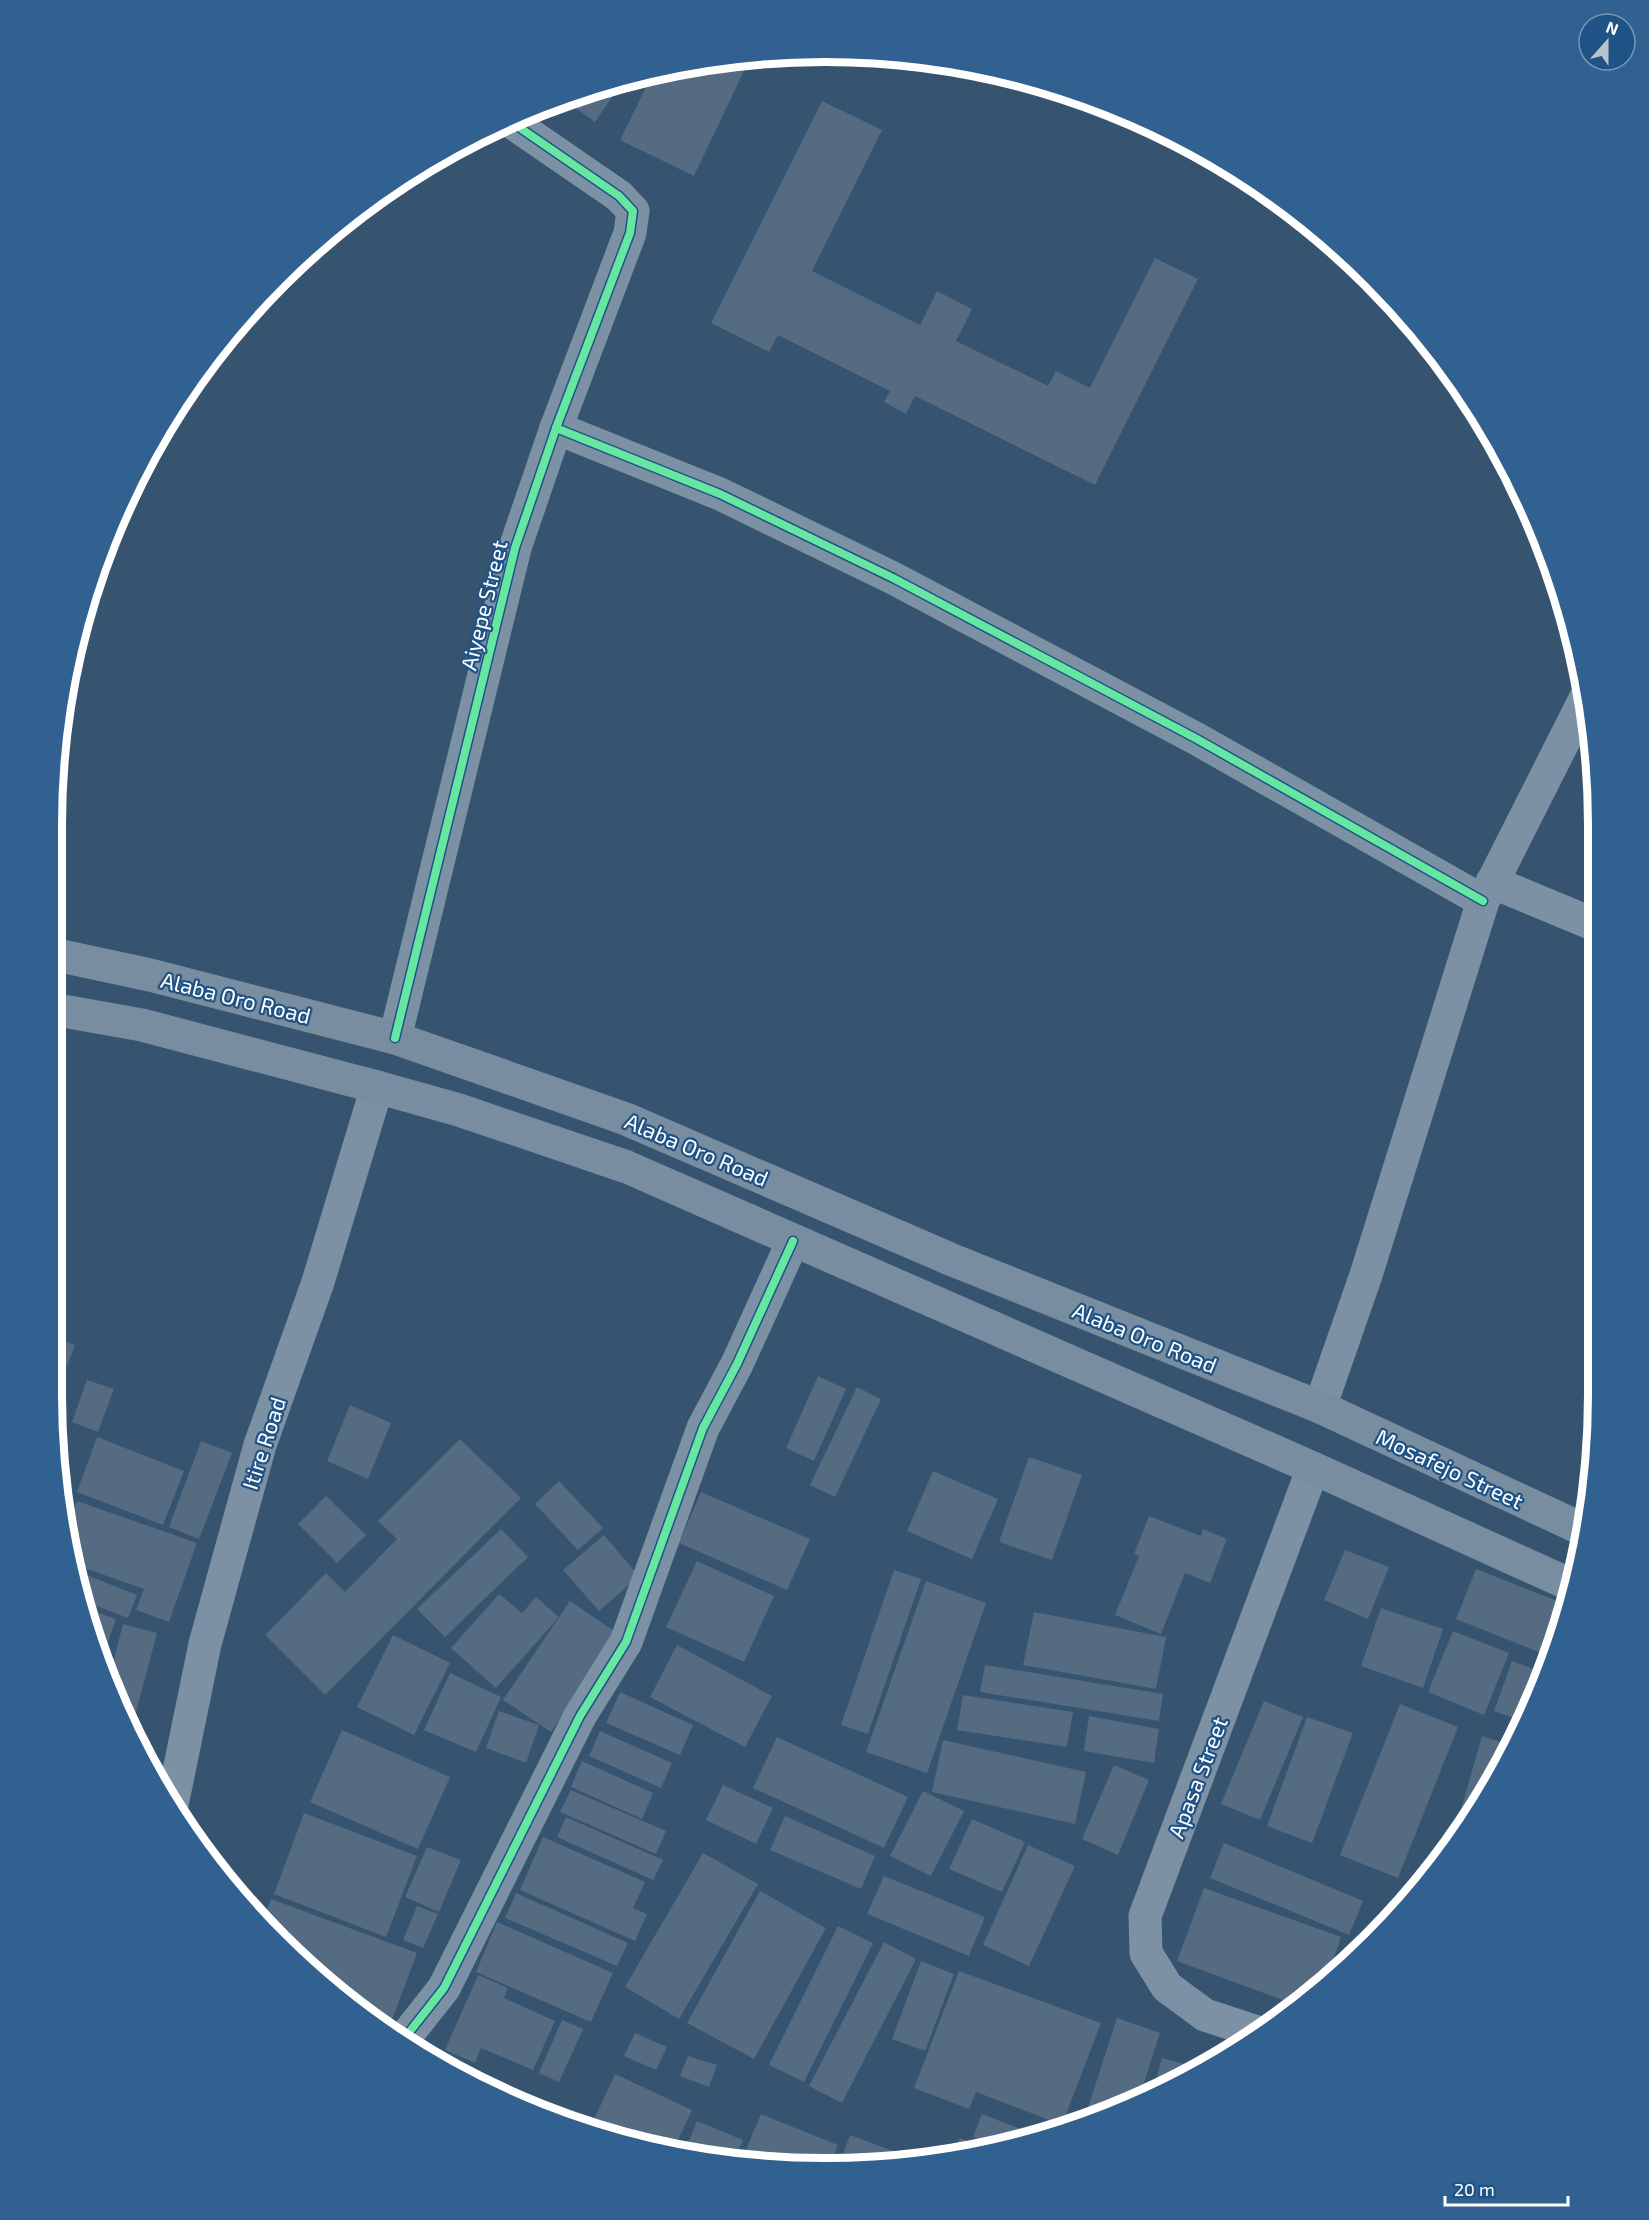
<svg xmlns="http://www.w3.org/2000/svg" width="1649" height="2220" font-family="'Exo 2',sans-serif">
<rect width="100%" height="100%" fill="#36536f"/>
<!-- building -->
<g fill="#546b81">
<path d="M 751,56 L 694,176 L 620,140 L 653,73 Z"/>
<path d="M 626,77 L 595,122 L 564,100 L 625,77 Z"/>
<path d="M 822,101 L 882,130 L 812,271 L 920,325 L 937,291 L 972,309 L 956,341 L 1048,386 L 1056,371 L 1090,388 L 1155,258 L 1198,279 L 1095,485 L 915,396 L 906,414 L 884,402 L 890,391 L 778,335 L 769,352 L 711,323 Z"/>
<path d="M 51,1335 L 75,1345 L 55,1396 L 51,1395 Z"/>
<path d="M 818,1376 L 846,1389 L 814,1461 L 786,1448 Z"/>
<path d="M 87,1380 L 114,1389 L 98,1432 L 72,1422 Z"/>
<path d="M 857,1387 L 881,1399 L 835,1497 L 810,1485 Z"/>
<path d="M 350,1405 L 391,1423 L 368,1479 L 327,1461 Z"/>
<path d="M 97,1437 L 184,1471 L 163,1525 L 77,1492 Z"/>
<path d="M 460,1439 L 521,1498 L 325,1695 L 265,1635 L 326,1573 L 345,1592 L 397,1539 L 378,1521 Z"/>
<path d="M 201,1441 L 232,1453 L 199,1539 L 169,1527 Z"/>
<path d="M 1029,1457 L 1082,1475 L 1052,1560 L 999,1542 Z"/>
<path d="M 933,1471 L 998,1499 L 972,1559 L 907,1531 Z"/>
<path d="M 559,1481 L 603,1528 L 578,1550 L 535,1504 Z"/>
<path d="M 701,1492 L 810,1539 L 787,1590 L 679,1543 Z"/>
<path d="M 326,1496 L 366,1535 L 337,1563 L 298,1524 Z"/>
<path d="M 77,1501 L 197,1543 L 169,1622 L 136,1610 L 144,1589 L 73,1564 L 68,1525 Z"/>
<path d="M 1149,1516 L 1201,1536 L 1203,1529 L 1227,1539 L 1210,1583 L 1185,1573 L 1161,1634 L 1115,1615 L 1139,1556 L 1134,1554 Z"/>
<path d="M 501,1529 L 528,1557 L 445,1637 L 417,1609 Z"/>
<path d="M 604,1535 L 639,1576 L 599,1611 L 563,1570 Z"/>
<path d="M 1345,1550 L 1389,1567 L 1368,1619 L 1324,1600 Z"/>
<path d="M 697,1561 L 774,1596 L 744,1662 L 666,1627 Z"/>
<path d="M 1476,1569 L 1565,1604 L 1557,1644 L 1551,1657 L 1456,1619 Z"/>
<path d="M 74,1570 L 137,1595 L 128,1618 L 78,1599 Z"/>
<path d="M 894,1570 L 921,1579 L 868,1734 L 841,1725 Z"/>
<path d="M 926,1581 L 986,1603 L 927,1773 L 866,1752 Z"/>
<path d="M 499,1594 L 522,1613 L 536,1597 L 559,1617 L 496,1688 L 451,1648 Z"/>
<path d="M 570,1601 L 617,1633 L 551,1732 L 503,1700 Z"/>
<path d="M 82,1607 L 116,1619 L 103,1657 Z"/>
<path d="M 1381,1608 L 1443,1629 L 1423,1688 L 1361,1666 Z"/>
<path d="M 1034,1612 L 1166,1637 L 1156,1689 L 1023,1665 Z"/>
<path d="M 123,1624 L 157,1633 L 132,1727 L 110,1674 Z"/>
<path d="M 1453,1631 L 1509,1653 L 1484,1715 L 1428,1692 Z"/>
<path d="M 393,1635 L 450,1663 L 414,1735 L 357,1707 Z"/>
<path d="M 677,1645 L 772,1696 L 745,1747 L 650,1697 Z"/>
<path d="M 1512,1661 L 1544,1673 L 1522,1721 L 1494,1711 Z"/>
<path d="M 985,1665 L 1163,1694 L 1159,1721 L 980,1692 Z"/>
<path d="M 450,1673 L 501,1697 L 476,1752 L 424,1730 Z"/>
<path d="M 620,1692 L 693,1725 L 680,1755 L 606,1723 Z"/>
<path d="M 963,1695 L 1073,1712 L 1067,1747 L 957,1730 Z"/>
<path d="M 1264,1701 L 1303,1717 L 1260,1820 L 1221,1804 Z"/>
<path d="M 1400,1704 L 1458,1727 L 1398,1878 L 1340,1855 Z"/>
<path d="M 499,1711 L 539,1725 L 526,1763 L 486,1748 Z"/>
<path d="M 1089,1716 L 1159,1729 L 1154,1763 L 1084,1751 Z"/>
<path d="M 1307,1717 L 1353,1733 L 1312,1843 L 1267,1826 Z"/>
<path d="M 342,1730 L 450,1777 L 418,1849 L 310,1802 Z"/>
<path d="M 600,1731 L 672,1763 L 661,1788 L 589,1756 Z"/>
<path d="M 1482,1736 L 1511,1745 L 1495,1782 L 1452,1841 Z"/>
<path d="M 777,1737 L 908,1797 L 884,1848 L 753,1788 Z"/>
<path d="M 943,1740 L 1086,1772 L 1075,1824 L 932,1792 Z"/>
<path d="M 582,1761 L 653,1793 L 642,1819 L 571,1787 Z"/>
<path d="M 1114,1765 L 1149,1780 L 1118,1855 L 1082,1839 Z"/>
<path d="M 723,1785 L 773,1808 L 756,1844 L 706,1820 Z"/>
<path d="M 571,1790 L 666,1831 L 656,1854 L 560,1812 Z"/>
<path d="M 923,1791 L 964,1811 L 931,1876 L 890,1856 Z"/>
<path d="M 304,1813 L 417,1856 L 386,1937 L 274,1894 Z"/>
<path d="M 785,1816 L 875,1856 L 861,1889 L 770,1850 Z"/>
<path d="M 566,1817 L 663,1860 L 653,1880 L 557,1837 Z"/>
<path d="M 972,1819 L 1025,1842 L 1002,1892 L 949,1869 Z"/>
<path d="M 543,1837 L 645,1882 L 633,1908 L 647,1914 L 635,1941 L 520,1890 Z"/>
<path d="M 1224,1843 L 1363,1901 L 1349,1935 L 1210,1878 Z"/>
<path d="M 1028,1845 L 1075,1866 L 1029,1966 L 983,1945 Z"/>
<path d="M 427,1847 L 461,1860 L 439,1912 L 405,1897 Z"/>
<path d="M 703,1853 L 758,1884 L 679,2019 L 625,1987 Z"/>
<path d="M 884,1876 L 985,1917 L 969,1956 L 867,1914 Z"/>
<path d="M 1204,1888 L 1341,1937 L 1326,1981 L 1299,2006 L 1177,1961 Z"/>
<path d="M 760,1891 L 826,1928 L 754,2059 L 687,2023 Z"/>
<path d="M 516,1893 L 628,1943 L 617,1966 L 505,1918 Z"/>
<path d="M 271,1899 L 417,1953 L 389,2028 L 354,2009 L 278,1943 L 262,1923 Z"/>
<path d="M 417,1906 L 438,1914 L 423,1948 L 403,1940 Z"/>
<path d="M 497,1922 L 613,1973 L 591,2022 L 476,1972 Z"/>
<path d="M 838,1926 L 873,1943 L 804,2082 L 769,2065 Z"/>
<path d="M 884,1942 L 916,1959 L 842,2103 L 809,2086 Z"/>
<path d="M 921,1961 L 954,1974 L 925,2051 L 892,2039 Z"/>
<path d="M 959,1971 L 1101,2023 L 1062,2125 L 976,2092 L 969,2109 L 914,2088 Z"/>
<path d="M 478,1975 L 508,1988 L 504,1998 L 555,2021 L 533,2070 L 481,2048 L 475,2063 L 445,2050 Z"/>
<path d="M 1117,2018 L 1160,2033 L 1139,2098 L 1083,2123 Z"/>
<path d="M 562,2020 L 583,2029 L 559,2082 L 539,2073 Z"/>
<path d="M 635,2033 L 667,2047 L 656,2070 L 624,2056 Z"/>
<path d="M 688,2056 L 717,2065 L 709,2087 L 680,2076 Z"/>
<path d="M 1162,2058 L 1203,2069 L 1152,2092 Z"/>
<path d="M 615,2074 L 692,2110 L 672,2153 L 591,2126 Z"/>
<path d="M 761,2114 L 838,2145 L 830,2164 L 742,2159 Z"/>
<path d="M 982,2114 L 1026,2131 L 1023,2138 L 992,2144 L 973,2137 Z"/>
<path d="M 697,2121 L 743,2140 L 735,2158 L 683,2155 Z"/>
<path d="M 850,2135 L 904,2155 L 902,2162 L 875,2167 L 839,2165 Z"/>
<path d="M 960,2138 L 980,2147 L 953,2152 Z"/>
</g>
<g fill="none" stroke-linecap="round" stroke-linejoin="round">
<!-- minor -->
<g stroke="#7d91a5" stroke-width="33">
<path d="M 556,428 L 720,494 L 893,578 L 1197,739 L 1483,901"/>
<path d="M 1492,882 L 1593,924"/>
<path d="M 395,1038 L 515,548 L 556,428 L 630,233 L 633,211 L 619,196 L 510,121"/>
<path d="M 1320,1407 L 1366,1275 L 1483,901 L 1585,699"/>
<path d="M 172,1805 L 205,1644 L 260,1445 L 318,1282 L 377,1087"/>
<path d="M 1260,2033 L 1205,2015 L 1167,1987 L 1146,1953 L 1145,1916 L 1313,1468"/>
<path d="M 403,2040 L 444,1988 L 580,1716 L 626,1642 L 703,1428 L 737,1364 L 793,1241"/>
</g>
<!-- secondary -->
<g stroke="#788da0" stroke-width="33">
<path d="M 52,954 L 150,975 L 395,1038 L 626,1119 L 950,1259 L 1320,1407 L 1580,1528"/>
<path d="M 52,1009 L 142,1025 L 377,1087 L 459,1110 L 627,1167 L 1313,1468 L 1569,1584"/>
</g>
<defs>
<g id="cycleway">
<path d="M 556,428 L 720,494 L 893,578 L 1197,739 L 1483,901"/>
<path d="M 395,1038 L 515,548 L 556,428 L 630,233 L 633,211 L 619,196 L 510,121"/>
<path d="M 403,2040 L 444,1988 L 580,1716 L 626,1642 L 703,1428 L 737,1364 L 793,1241"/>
</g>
</defs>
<!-- cycleway casing -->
<use href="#cycleway" stroke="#1f5386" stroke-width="11"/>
<!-- cycleway -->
<use href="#cycleway" stroke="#66e7a1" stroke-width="8"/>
</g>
<g text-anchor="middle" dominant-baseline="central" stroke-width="4.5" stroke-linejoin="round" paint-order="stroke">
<!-- street labels -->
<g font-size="22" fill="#fff" stroke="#1f5386">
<text transform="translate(483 605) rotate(-76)">Aiyepe Street</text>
<text transform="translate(236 997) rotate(14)">Alaba Oro Road</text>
<text transform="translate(697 1149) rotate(23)">Alaba Oro Road</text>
<text transform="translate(1145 1337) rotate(22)">Alaba Oro Road</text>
<text transform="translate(263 1443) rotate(-72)">Itire Road</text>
<text transform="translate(1450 1468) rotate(25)">Mosafejo Street</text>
<text transform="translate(1197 1777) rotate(-69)">Apasa Street</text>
</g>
</g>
<!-- crop -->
<path d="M0 0H1649V2220H0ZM825 62H825A763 763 0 0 1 1588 825V1395A763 763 0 0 1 825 2158H825A763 763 0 0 1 62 1395V825A763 763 0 0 1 825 62Z" fill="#316190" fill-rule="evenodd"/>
<path fill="none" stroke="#fff" stroke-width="8" d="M825 62H825A763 763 0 0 1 1588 825V1395A763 763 0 0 1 825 2158H825A763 763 0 0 1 62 1395V825A763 763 0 0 1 825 62Z"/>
<!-- north arrow -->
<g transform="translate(1607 42) rotate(21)"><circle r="28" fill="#1f5386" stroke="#7998b6" stroke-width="1.5"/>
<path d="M0-4.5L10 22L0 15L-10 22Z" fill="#b9c3cd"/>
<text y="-9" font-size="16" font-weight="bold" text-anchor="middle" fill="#ffffff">N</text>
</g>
<!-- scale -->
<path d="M1445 2196v9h123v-9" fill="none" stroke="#ffffff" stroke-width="3"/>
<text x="1454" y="2196" font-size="18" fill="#ffffff" stroke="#1f5386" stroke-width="4.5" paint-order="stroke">20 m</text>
</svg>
